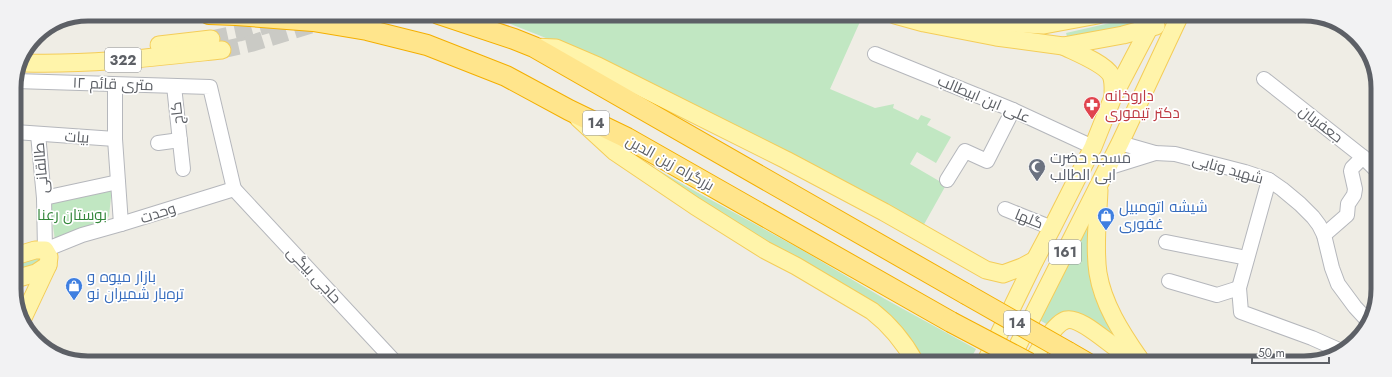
<svg xmlns="http://www.w3.org/2000/svg" width="1392" height="377" font-family="Jost,Cairo,sans-serif">
<rect width="100%" height="100%" fill="#efede5"/>
<!-- green -->
<g fill="#c1e7c2">
<path d="M 483,14 L 863,15 L 830,89 L 875,108 L 894,104 L 893,108 L 918,120 L 921,115 L 931,119 L 927,125 L 951,137 L 936,163 L 917,152 L 910,164 L 946,185 L 922,228 L 571,48 L 498,19 Z"/>
<path d="M 1126,15 L 1136,15 L 1137,21 L 1130,26 L 1067,36 L 1066,33 L 1110,23 Z"/>
<path d="M 618,147 L 693,190 L 802,250 L 885,299 L 976,349 L 969,362 L 920,362 L 812,271 Z"/>
<path d="M 112,188 L 109,216 L 105,222 L 55,241 L 50,202 Z"/>
<path d="M 1094,211 L 1094,290 L 1101,310 L 1109,327 L 1121,345 L 1082,318 L 1048,325 L 1038,319 Z"/>
<path d="M 34,254 L 43,261 L 15,276 L 15,259 Z"/>
</g>
<g fill="none" stroke-linecap="round" stroke-linejoin="round">
<!-- major-tunnel -->
<g stroke="#cacac5" stroke-width="17" stroke-dasharray="17 8" stroke-linecap="butt">
<path d="M 211,39 L 239,33 L 281,21"/>
<path d="M 222,50 L 253,43 L 346,14"/>
</g>
<defs>
<g id="minor">
<path d="M 875,54 L 1013,110 L 1093,147"/>
<path d="M 1264,79 L 1363,157 L 1377,171"/>
<path d="M 15,81 L 210,87 L 234,189"/>
<path d="M 174,86 L 183,169"/>
<path d="M 115,90 L 115,139 L 121,224"/>
<path d="M 15,132 L 115,139"/>
<path d="M 38,134 L 44,198 L 45,250 L 82,235 L 121,224 L 234,189"/>
<path d="M 158,143 L 180,140"/>
<path d="M 1120,143 L 1155,153 L 1175,154 L 1245,172 L 1269,180 L 1282,189 L 1300,204 L 1313,217 L 1319,225 L 1324,235 L 1332,268 L 1338,284 L 1355,307 L 1367,320"/>
<path d="M 1107,168 L 1155,153"/>
<path d="M 947,180 L 965,151 L 987,161 L 1013,110"/>
<path d="M 1269,180 L 1239,288 L 1241,312 L 1312,338 L 1339,350"/>
<path d="M 234,189 L 395,362"/>
<path d="M 44,198 L 118,182"/>
<path d="M 1005,209 L 1052,228"/>
<path d="M 1324,235 L 1347,215 L 1348,204 L 1354,195 L 1355,189 L 1351,171 L 1352,168 L 1363,157"/>
<path d="M 1166,242 L 1247,258"/>
<path d="M 1169,281 L 1217,295 L 1239,288"/>
</g>
<g id="major">
<path d="M 895,15 L 924,23 L 996,37 L 1063,46 L 1123,35 L 1156,26"/>
<path d="M 947,15 L 1009,23 L 1044,25 L 1098,15"/>
<path d="M 159,45 L 211,39"/>
<path d="M 1063,46 C 1075,52 1104,63 1111,75 C 1114,82 1113,90 1113,97"/>
<path d="M 534,47 L 556,48 L 598,66 L 786,160 L 884,212 L 986,270 L 1003,274 L 1022,267 L 1035,260"/>
<path d="M 24,63 C 90,65 156,57 222,50"/>
<path d="M 578,118 L 615,152 L 695,206 L 765,250 L 796,266 L 872,311 C 890,325 904,342 915,362"/>
<path d="M 1099,190 C 1098,217 1094,246 1098,273 C 1103,304 1121,332 1139,358"/>
<path d="M 15,256 L 35,250 L 45,250 L 49,257 L 48,265 L 36,273 L 15,279"/>
<path d="M 23,318 L 48,265"/>
<path d="M 985,363 L 1035,260 L 1052,228 L 1093,147 L 1113,97 L 1156,15"/>
<path d="M 1009,363 L 1120,143 L 1180,15"/>
<path d="M 1032,363 C 1037,352 1055,323 1066,320 C 1081,316 1110,346 1124,353 C 1129,355 1134,356 1139,358"/>
</g>
<g id="highway">
<path d="M 209,14 L 236,15 L 313,21 L 367,30 L 427,45 L 506,76 L 569,110 L 627,138 L 951,322"/>
<path d="M 439,14 L 514,39 L 534,47 L 966,294"/>
<path d="M 1068,352 L 1087,363"/>
</g>
</defs>
<!-- minor casing -->
<use href="#minor" stroke="#b5b7bc" stroke-width="16"/>
<!-- major casing -->
<use href="#major" stroke="#f4cd59" stroke-width="19"/>
<!-- highway casing -->
<use href="#highway" stroke="#f4af00" stroke-width="22"/>
<!-- minor -->
<use href="#minor" stroke="#fff" stroke-width="14"/>
<!-- major -->
<use href="#major" stroke="#fff4aa" stroke-width="17"/>
<!-- highway -->
<use href="#highway" stroke="#ffe58c" stroke-width="20"/>
<defs>
<g id="highway-bridge">
<path d="M 966,294 L 1068,352"/>
<path d="M 951,322 L 1029,363"/>
</g>
</defs>
<!-- highway-bridge casing -->
<use href="#highway-bridge" stroke="#f4af00" stroke-width="22" stroke-linecap="butt"/>
<!-- highway-bridge -->
<use href="#highway-bridge" stroke="#ffe58c" stroke-width="20"/>
</g>
<!-- icons -->
<defs>
<symbol id="pharmacy-pin" viewBox="-11 -11 22 30"><path d="M0 17L-7.5 6A9.5 9.5 0 1 1 7.5 6Z" fill="#e0444e" stroke="#fff"/><path d="M-2-6h4v4h4v4h-4v4h-4v-4h-4v-4h4Z" fill="#fff"/></symbol>
<symbol id="mosque-pin" viewBox="-11 -11 22 30"><path d="M0 17L-7.5 6A9.5 9.5 0 1 1 7.5 6Z" fill="#6b7280" stroke="#fff"/><path d="M3.5-4.9A6 6 0 1 0 3.5 4.9A5 5 0 1 1 3.5-4.9Z" fill="#fff"/></symbol>
<symbol id="shop-pin" viewBox="-11 -11 22 30"><path d="M0 17L-7.5 6A9.5 9.5 0 1 1 7.5 6Z" fill="#3f7fe0" stroke="#fff"/><path d="M-5-2.5h2.3a2.7 3.5 0 0 1 5.4 0H5L5.5 6h-11ZM-1.5-2.5h3a1.5 2.3 0 0 0-3 0Z" fill="#fff"/></symbol>
</defs>
<g fill-rule="evenodd">
<use href="#pharmacy-pin" x="1082" y="95" width="20" height="27"/>
<use href="#mosque-pin" x="1027" y="157" width="20" height="27"/>
<use href="#shop-pin" x="1096" y="206" width="20" height="27"/>
<use href="#shop-pin" x="64" y="276" width="20" height="27"/>
</g>
<g text-anchor="middle" dominant-baseline="central" stroke-width="3.5" stroke-linejoin="round" paint-order="stroke">
<!-- shield labels -->
<g fill="#fff" stroke="#8e9094" stroke-width="1">
<rect x="105" y="48" width="36" height="24" rx="3"/>
<rect x="583" y="111" width="26" height="24" rx="3"/>
<rect x="1049" y="240" width="32" height="24" rx="3"/>
<rect x="1004" y="311" width="26" height="24" rx="3"/>
</g>
<g font-size="14" font-weight="bold" fill="#5d6066">
<text x="123" y="60">322</text>
<text x="596" y="123">14</text>
<text x="1065" y="252">161</text>
<text x="1017" y="323">14</text>
</g>
<!-- street labels -->
<g font-size="15" fill="#5d6066" stroke="#fff">
<text transform="translate(113 84) rotate(2)">۱۲ متری قائم</text>
<text transform="translate(984 99) rotate(23)">علی ابن ابیطالب</text>
<text transform="translate(177 113) rotate(-96)">کاج</text>
<text transform="translate(1321 124) rotate(38)">جعفریان</text>
<text transform="translate(77 137) rotate(4)">بیات</text>
<text transform="translate(670 163) rotate(29)">بزرگراه زین الدین</text>
<text transform="translate(41 168) rotate(-95)">طالقانی</text>
<text transform="translate(1228 169) rotate(16)">شهید ونایی</text>
<text transform="translate(158 213) rotate(-18)">وحدت</text>
<text transform="translate(1029 219) rotate(22)">گلها</text>
<text transform="translate(314 275) rotate(47)">حاجی بیگی</text>
</g>
<!-- health labels -->
<g font-size="15" fill="#be3a42" stroke="#fff" text-anchor="start">
<text x="1105" y="96">داروخانه<tspan x="1105" dy="17">دکتر تیموری</tspan></text>
</g>
<!-- worship labels -->
<g font-size="15" fill="#5b616d" stroke="#fff" text-anchor="start">
<text x="1050" y="158">مسجد حضرت<tspan x="1050" dy="17">ابی الطالب</tspan></text>
</g>
<!-- shop labels -->
<g font-size="15" fill="#366cbe" stroke="#fff" text-anchor="start">
<text x="1119" y="207">شیشه اتومبیل<tspan x="1119" dy="17">غفوری</tspan></text>
<text x="87" y="277">بازار میوه و<tspan x="87" dy="17">تره‌بار شمیران نو</tspan></text>
</g>
<!-- park labels -->
<g font-size="15" fill="#33863a" stroke="#fff">
<text x="72" y="215">بوستان رعنا</text>
</g>
</g>
<!-- crop -->
<path d="M0 0H1392V377H0ZM88 21H1304A67 67 0 0 1 1371 88V289A67 67 0 0 1 1304 356H88A67 67 0 0 1 21 289V88A67 67 0 0 1 88 21Z" fill="#f2f2f3" fill-rule="evenodd"/>
<path fill="none" stroke="#5d6066" stroke-width="5" d="M88 21H1304A67 67 0 0 1 1371 88V289A67 67 0 0 1 1304 356H88A67 67 0 0 1 21 289V88A67 67 0 0 1 88 21Z"/>
<!-- scale -->
<path d="M1252 357v6h77v-6" fill="none" stroke="#5d6066" stroke-width="2"/>
<text x="1258" y="357" font-size="12" fill="#5d6066" stroke="#ffffff" stroke-width="3" paint-order="stroke">50 m</text>
</svg>
